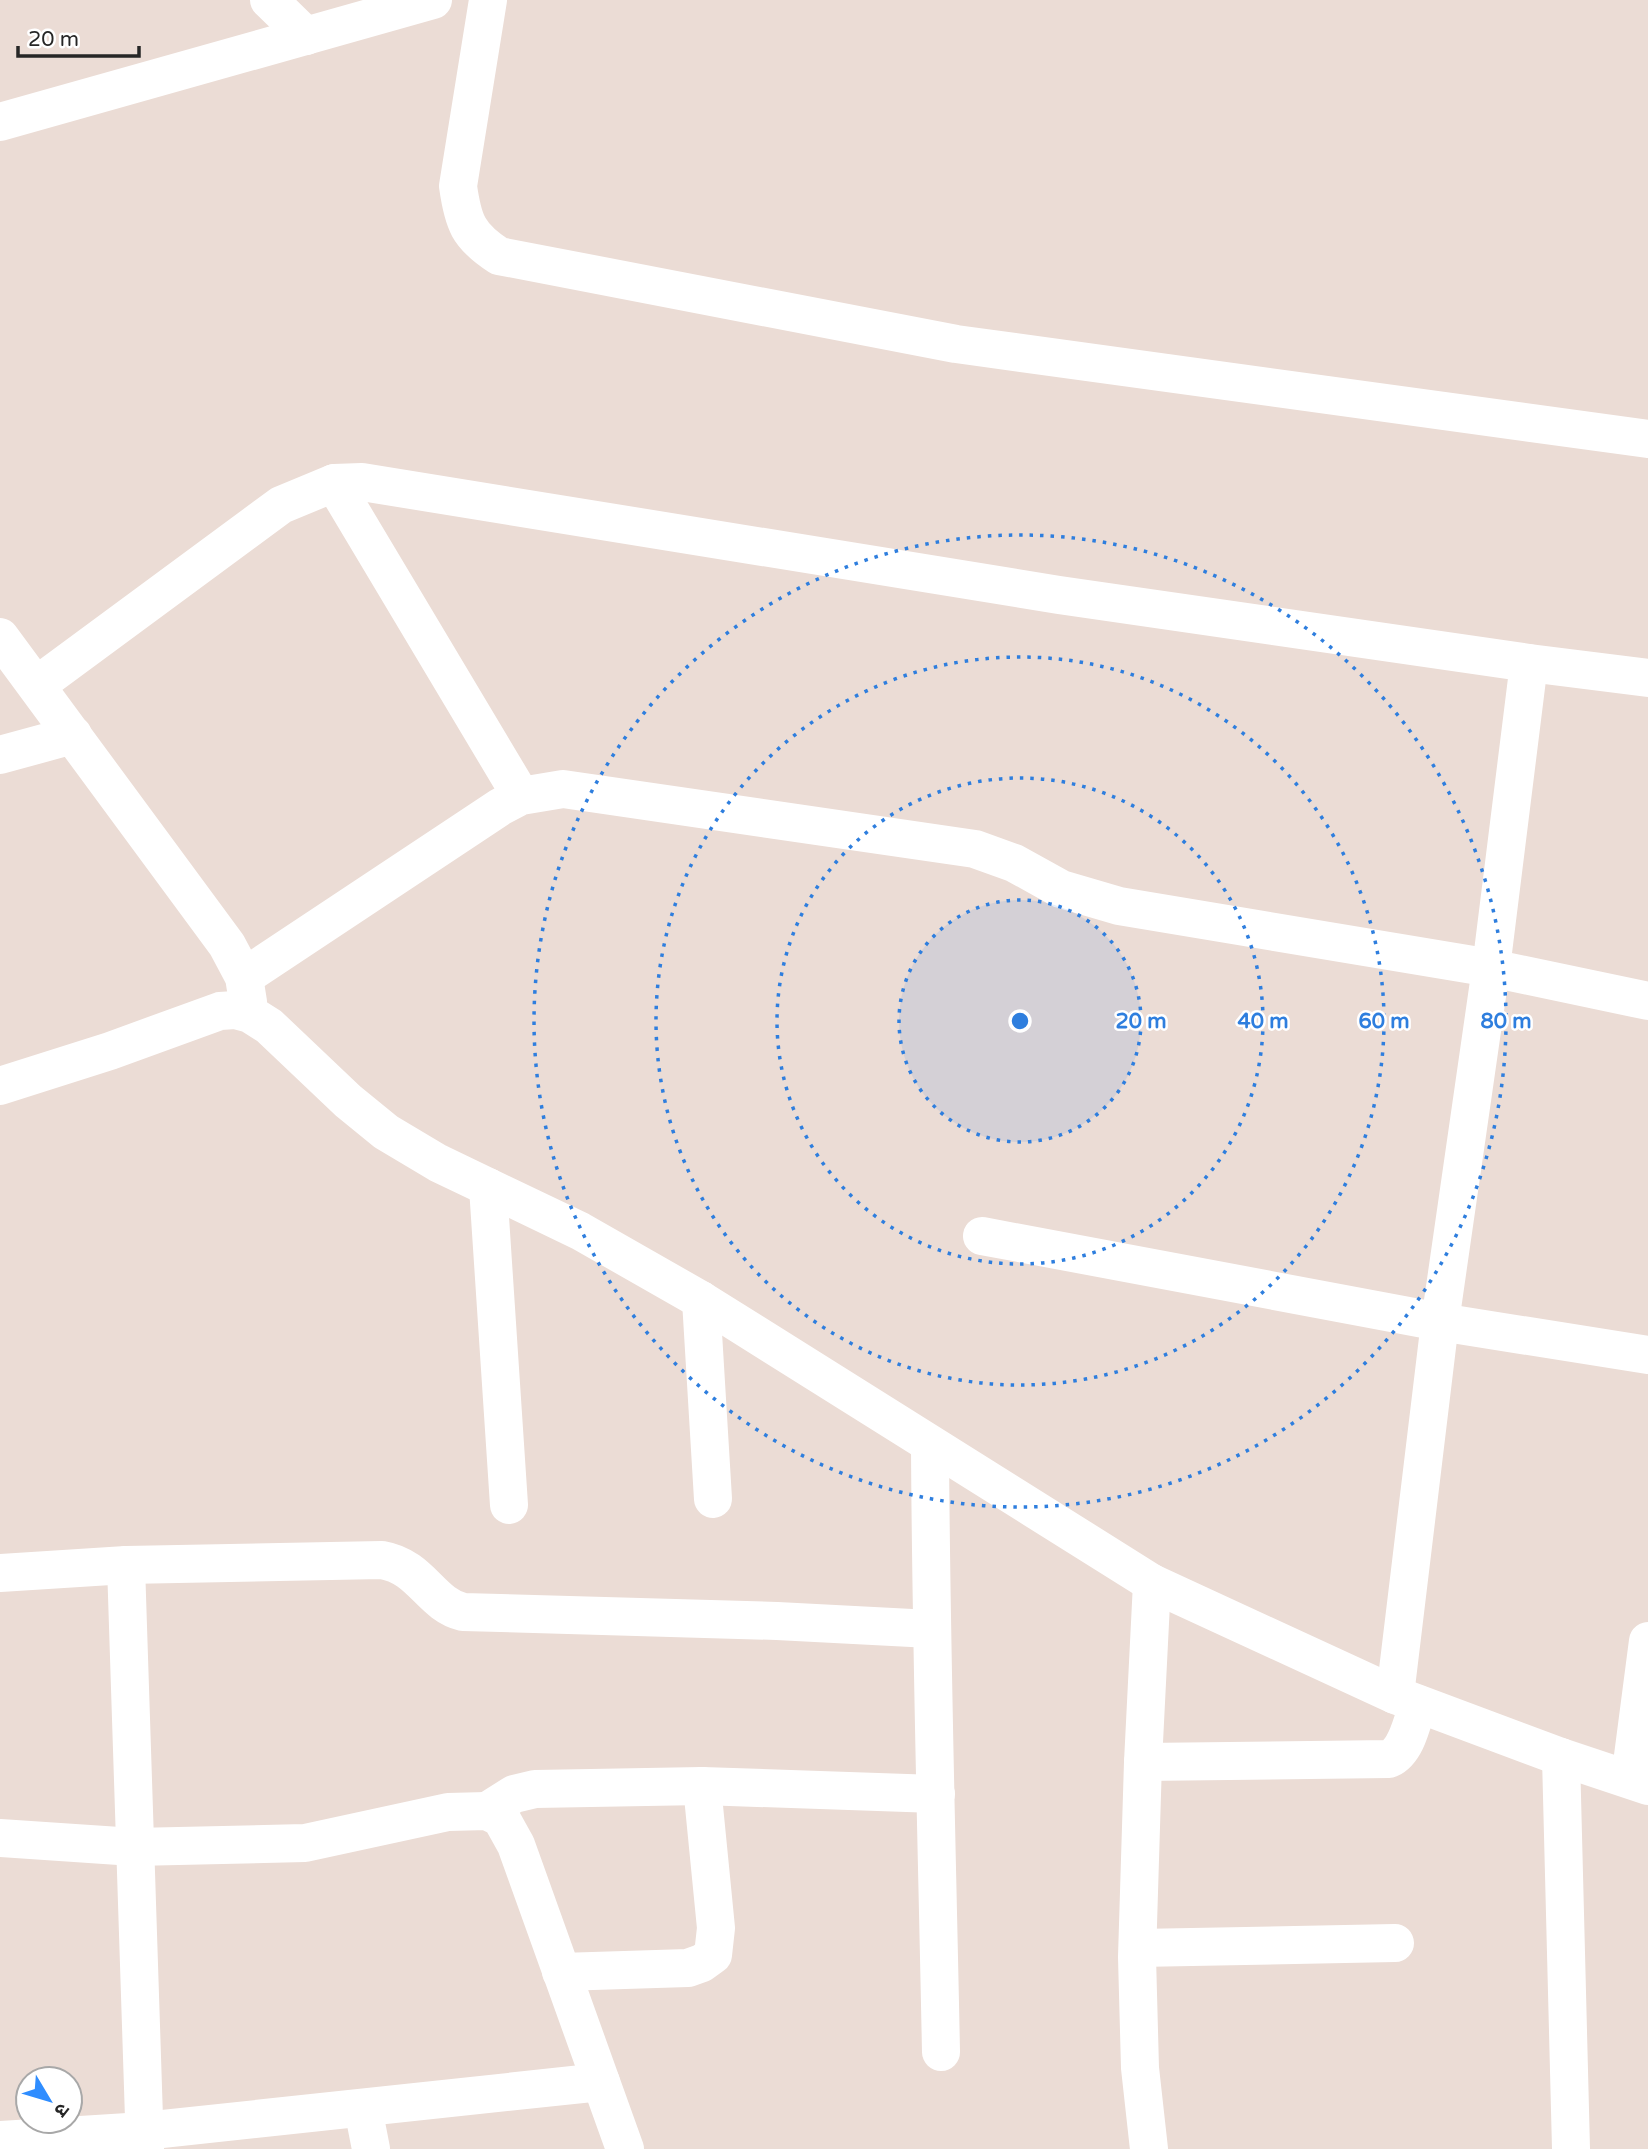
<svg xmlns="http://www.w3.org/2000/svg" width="1648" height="2149" font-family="'Varela Round','Noto Sans Devanagari',sans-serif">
<rect width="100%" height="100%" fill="#ebdcd5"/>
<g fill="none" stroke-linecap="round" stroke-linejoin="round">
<!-- minor -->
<g stroke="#fff" stroke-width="38">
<path d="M 269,0 L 306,36"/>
<path d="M 488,0 L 458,186 C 463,222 468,236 499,256 L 956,344 L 1648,439"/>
<path d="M 0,122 L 433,0"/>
<path d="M 334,483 L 521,796"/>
<path d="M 0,637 L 227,945 L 244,977 L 248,1002"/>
<path d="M 37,685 L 281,505 L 334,483 L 362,482 L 1059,595 L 1529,663 L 1648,678"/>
<path d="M 0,755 L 73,735"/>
<path d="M 244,977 L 500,807 L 521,796 L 563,789 L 975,849 L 1014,863 L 1061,889 L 1119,906 L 1491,968 L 1648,1001"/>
<path d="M 0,1086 L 110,1051 L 220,1011 L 235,1010 L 250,1014 L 269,1026 L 348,1101 L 386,1132 L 438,1163 L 580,1231 L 701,1300 L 1152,1583 L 1395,1695 L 1561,1757 L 1648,1786"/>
<path d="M 488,1187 L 509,1505"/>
<path d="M 982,1236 L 1440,1322 L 1648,1355"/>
<path d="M 701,1300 L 713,1499"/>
<path d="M 930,1446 C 931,1648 937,1850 941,2052"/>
<path d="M 126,1565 L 145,2149"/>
<path d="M 0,1573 L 126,1565 L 382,1560 C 422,1567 430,1604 463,1612 L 777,1621 L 931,1629"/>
<path d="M 1395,1695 L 1440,1322 L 1491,968 L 1529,663"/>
<path d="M 1561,1757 L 1571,2149"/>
<path d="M 1143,1762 L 1389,1759 C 1407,1751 1412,1722 1418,1704"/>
<path d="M 1630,1779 L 1648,1641"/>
<path d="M 487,1811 L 514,1794 L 535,1789 L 702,1786 L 936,1794"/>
<path d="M 0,1838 L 134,1847 L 305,1843 L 448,1812 L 487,1811 L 501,1818 L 516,1845 L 625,2149"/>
<path d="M 1138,1948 L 1395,1943"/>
<path d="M 561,1972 L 688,1968 L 702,1963 L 713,1955 L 716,1928 L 702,1786"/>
<path d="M 363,2108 L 371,2149"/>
<path d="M 0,2140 L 144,2131 L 601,2082"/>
<path d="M 1149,2149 L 1140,2068 L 1137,1957 L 1143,1762 L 1152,1583"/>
</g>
</g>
<!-- distance rings -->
<circle cx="1020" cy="1021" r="121" fill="#2e7ede" fill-opacity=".12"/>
<g fill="none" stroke="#2e7ede" stroke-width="3.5" stroke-dasharray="3.5 7">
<circle cx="1020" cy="1021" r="121"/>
<circle cx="1020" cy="1021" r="243"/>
<circle cx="1020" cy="1021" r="364"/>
<circle cx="1020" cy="1021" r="486"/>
</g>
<circle cx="1020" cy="1021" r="10" fill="#2e7ede" stroke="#fff" stroke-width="3.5"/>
<g font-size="21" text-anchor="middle" font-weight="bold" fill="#2e7ede" stroke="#fff" stroke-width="5" stroke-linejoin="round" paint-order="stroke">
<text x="1141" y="1028">20 m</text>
<text x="1263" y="1028">40 m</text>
<text x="1384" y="1028">60 m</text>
<text x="1506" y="1028">80 m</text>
</g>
<!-- north arrow -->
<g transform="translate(49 2100) rotate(128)"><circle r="33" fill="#ffffff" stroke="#a8a8a8" stroke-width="2"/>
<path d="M0-5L12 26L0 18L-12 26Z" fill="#2f8dff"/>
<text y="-10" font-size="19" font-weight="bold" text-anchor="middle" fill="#262626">उ</text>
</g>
<!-- scale -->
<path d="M18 46v10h121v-10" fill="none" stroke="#262626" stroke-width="3.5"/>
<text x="28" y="46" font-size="21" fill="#262626" stroke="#ffffff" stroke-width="5" paint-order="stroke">20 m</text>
</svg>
